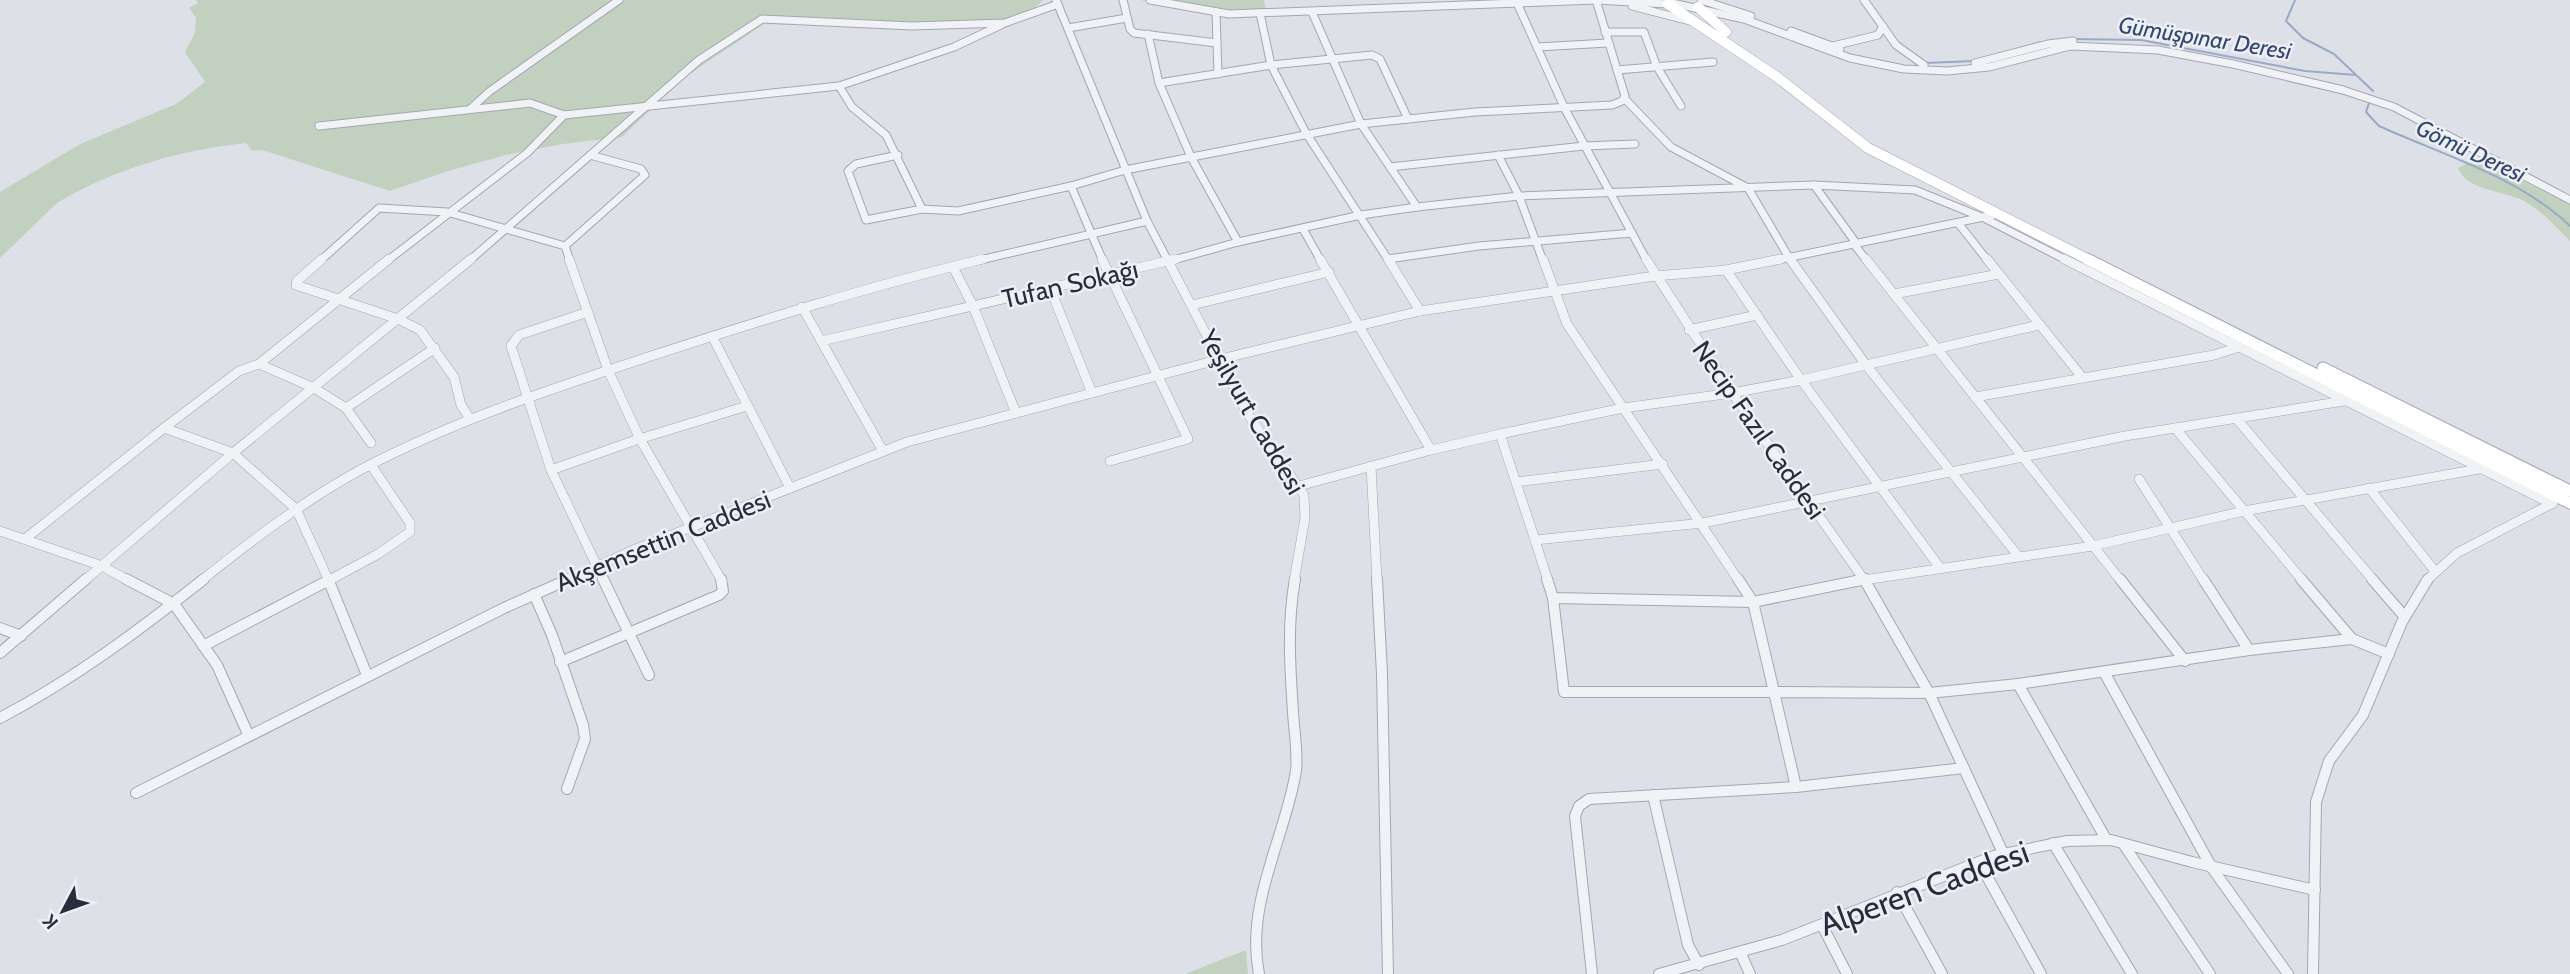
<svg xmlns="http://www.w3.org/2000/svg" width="2570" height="974" font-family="Cabin,sans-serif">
<rect width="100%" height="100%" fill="#dee0e7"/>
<!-- green -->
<g fill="#c2d1bf">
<path d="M 196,0 L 1043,0 L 1032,11 L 1016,19 L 933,28 L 764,24 L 685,77 L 622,137 L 563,144 L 506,155 L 448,171 L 390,191 L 262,150 L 252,151 L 246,143 C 180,150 114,169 57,203 L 0,258 L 0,192 L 80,144 L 176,104 L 205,82 L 185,52 L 195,33 L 196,18 L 189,8 L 198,3 Z"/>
<path d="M 1140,0 L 1264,0 L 1267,15 L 1191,10 Z"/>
<path d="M 2470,162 L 2496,167 L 2570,205 L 2570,241 C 2556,227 2542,211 2524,201 C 2506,191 2466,191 2458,168 Z"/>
<path d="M 1246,950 L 1248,974 L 1185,974 Z"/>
</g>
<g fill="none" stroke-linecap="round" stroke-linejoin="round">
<!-- stream -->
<g stroke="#9aaac6" stroke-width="2">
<path d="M 2295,0 L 2286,21 L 2303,38 L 2334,54 L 2373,91"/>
<path d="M 2072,39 L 2141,40 L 2305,71 L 2356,75"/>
<path d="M 2020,48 L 2041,42"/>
<path d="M 1925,63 L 1974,61"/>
<path d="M 2369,103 L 2366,112 L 2379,126 C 2443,155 2519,177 2570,226"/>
</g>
<defs>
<g id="minor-far2">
<path d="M 1056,0 L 1147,221 L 1168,261"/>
<path d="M 1123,0 L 1130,29 L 1134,33 L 1217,43"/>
<path d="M 1150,0 L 1229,14 L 1596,0 L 1668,4"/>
<path d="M 1701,0 L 1751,16"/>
<path d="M 1864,0 L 1896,45 L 1924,65"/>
<path d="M 1668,2 L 1744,19 L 1850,58 L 1904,69 L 1947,71 L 1989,67 L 2070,46 L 2158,50 L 2233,64 L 2343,90 L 2394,107 L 2570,200"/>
<path d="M 1517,3 L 1565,109 L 1647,261"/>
<path d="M 1632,6 L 1690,21"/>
<path d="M 1216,12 L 1218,74"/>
<path d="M 1312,12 L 1361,124 L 1417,207"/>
<path d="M 1260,13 L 1271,65 L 1306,133 L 1389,261"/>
<path d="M 1068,28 L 1127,18"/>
<path d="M 1791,31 L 1840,49"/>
<path d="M 1605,32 L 1644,32 L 1657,67 L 1681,106"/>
<path d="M 1148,34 L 1159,83 L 1191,157 L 1238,242"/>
<path d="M 1833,46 L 1878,35 L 1883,26"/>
<path d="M 1537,47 L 1608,43"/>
<path d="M 1975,63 L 2048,44 L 2073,41"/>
<path d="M 1617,70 L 1713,62"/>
<path d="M 1159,83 L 1271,65 L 1372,55 L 1380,59 L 1408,119"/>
<path d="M 839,86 L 852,107 L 886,135 L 922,209"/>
<path d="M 1624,98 L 1671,147 L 1748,188 L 1791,261"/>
<path d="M 470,109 L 490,91 L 619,0"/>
<path d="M 319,126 L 530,103 L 564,115 L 839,86 L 954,47 L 1001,25"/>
<path d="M 898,155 L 856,164 L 848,171 L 866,220 L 922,209 L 958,211 L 1071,186 L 1125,170 L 1361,124 L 1475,112 L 1612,105 L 1622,101 L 1625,96 L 1596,0"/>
<path d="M 1498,155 L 1519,196 L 1543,261"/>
<path d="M 1390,167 L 1584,146 L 1635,144"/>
<path d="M 1814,185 L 1856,243"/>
<path d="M 1071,186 L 1103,261"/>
<path d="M 1958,223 L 1988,261"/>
<path d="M 1303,229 L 1321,261"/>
<path d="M 1854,244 L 1867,261"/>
<path d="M 565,246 L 645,175 L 641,169 L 590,155"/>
<path d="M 1388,259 L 1479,246 L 1632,233"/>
<path d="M 320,261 L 379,208 L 447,212 L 565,246 L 570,261"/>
<path d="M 387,261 L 527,153 L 564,115"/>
<path d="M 469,261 L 699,60 L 762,19 L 912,26 L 1005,23 L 1058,4"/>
<path d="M 976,261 L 1147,221"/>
<path d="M 1170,261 L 1238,242 L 1361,215 L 1417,207 L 1519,196 L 1814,185 L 1915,190 L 1984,218 L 2068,261"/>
<path d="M 1772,261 L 1998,214"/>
</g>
<g id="minor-far1">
<path d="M 322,259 L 297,281 L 296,285 L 398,319 L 420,330 L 454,377 L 461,405 L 470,419"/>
<path d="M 569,259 L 608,370 L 640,439 L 722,581"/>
<path d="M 1102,259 L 1188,439 L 1110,461"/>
<path d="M 1167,259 L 1247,413 L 1304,495 L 1305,518 L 1294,581"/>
<path d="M 1320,259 L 1431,450 L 1500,434 L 1535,540 L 1703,523 L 2125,436 L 2344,401"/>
<path d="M 1388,259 L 1420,311"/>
<path d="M 1543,259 L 1567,324 L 1739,581"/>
<path d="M 1646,259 L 1732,393 L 1865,581"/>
<path d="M 1790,259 L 1866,365 L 2019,557"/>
<path d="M 1866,259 L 2121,581"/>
<path d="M 1987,259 L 2082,377"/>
<path d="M 2064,259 L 2552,504"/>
<path d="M 953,267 L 973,306 L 1016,413"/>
<path d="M 1726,270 L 1801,380 L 1941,569"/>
<path d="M 1050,288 L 1092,393"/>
<path d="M 1894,294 L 1999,274"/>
<path d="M 1192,305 L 1329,272"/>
<path d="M 802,307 L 883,451"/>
<path d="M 588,312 L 519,335 L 511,346 L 551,470 L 604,581"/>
<path d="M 1689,330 L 1757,315"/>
<path d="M 712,336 L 790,488"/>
<path d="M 821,341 L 1176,259"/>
<path d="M 259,364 L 389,259"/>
<path d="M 1975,397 L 2214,355 L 2239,347"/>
<path d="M 346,408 L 435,348"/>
<path d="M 2236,418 L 2374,581"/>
<path d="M 164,428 L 239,371 L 259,364 L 314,388 L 346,408 L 371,443"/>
<path d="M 2175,428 L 2303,581"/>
<path d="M 1500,434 L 1623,408 L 1732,393 L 1801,380 L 2039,325"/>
<path d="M 1371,466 L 1377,581"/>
<path d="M 551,470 L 636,440 L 747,406"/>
<path d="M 2139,479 L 2204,581"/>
<path d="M 1516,482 L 1663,464"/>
<path d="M 1299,486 L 1431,450"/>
<path d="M 2369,488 L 2434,570"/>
<path d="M 0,531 L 102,566 L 129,581"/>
<path d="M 25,539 L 164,428 L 233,453 L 296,509 L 329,581"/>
<path d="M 1535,540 L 1548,581"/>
<path d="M 84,581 L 233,453 L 471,259"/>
<path d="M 201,581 C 252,540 305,500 362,469 C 453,421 551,389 648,357 C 759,321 870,286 983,259"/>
<path d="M 328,581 L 378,554 L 410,532 L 410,523 L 371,465"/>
<path d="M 565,581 L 631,551 L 907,442 L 1217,360 L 1420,311 L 1655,276 L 1726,270 L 1781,259"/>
<path d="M 1857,581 L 2093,546 L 2244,511 L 2479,469"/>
<path d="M 2426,581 L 2457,553 L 2553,503"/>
</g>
<g id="minor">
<path d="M 126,579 L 174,604 L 217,665 L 248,734"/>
<path d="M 328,579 L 367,675"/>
<path d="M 603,579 L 649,675"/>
<path d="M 1377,579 L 1382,674 L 1388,974"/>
<path d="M 1547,579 L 1553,598 L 1753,602 L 1866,579"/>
<path d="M 1864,579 L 1929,693 L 2004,855"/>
<path d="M 2120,579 L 2185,661"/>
<path d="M 2203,579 L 2249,650"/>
<path d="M 2301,579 L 2352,639"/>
<path d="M 2372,579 L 2404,616"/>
<path d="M 534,594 L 552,635 L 583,725 L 585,739 L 567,789"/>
<path d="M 1553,598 L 1564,692 L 1774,692 L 1753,602 L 1738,579"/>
<path d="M 0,628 L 21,636"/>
<path d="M 203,646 L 331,579"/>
<path d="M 0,653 L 86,579"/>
<path d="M 560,662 L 719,595 L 723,591 L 721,579"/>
<path d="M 2104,672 L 2212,868 L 2288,974"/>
<path d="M 2018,684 L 2106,839"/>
<path d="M 0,718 C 74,679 138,631 204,579"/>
<path d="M 1964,768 L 1796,787 L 1774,692 L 1929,693 L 2018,684 L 2249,650 L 2352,639 L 2389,654"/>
<path d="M 136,793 L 504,608 L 569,579"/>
<path d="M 1653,795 L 1688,945 L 1699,965"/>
<path d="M 2053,843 L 2132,974"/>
<path d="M 2124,845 L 2210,974"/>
<path d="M 1979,862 L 2041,974"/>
<path d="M 1897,892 L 1942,974"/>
<path d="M 1822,925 L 1847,974"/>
<path d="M 1741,954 L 1750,974"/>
<path d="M 1259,974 C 1245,904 1285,838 1296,771 C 1298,752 1294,730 1293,712 C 1290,667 1287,624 1295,579"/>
<path d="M 1592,974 L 1575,816 L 1579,806 L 1589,799 L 1796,787"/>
<path d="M 1659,974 L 1782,940 L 1994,856 L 2067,841 L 2111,840 L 2192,862 L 2315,890"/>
<path d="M 2313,974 L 2316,802 L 2329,761 L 2363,715 L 2402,622 L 2428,579"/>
</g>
<g id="major-far1">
<path d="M 1668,4 L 1777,77 L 1868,148 L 2091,261"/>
<path d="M 1698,7 L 1726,32"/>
</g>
<g id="major">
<path d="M 2087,259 L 2570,503"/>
<path d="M 2323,368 L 2570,491"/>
</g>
</defs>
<!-- minor-far2 casing -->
<use href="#minor-far2" stroke="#a4a7b1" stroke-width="9"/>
<!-- minor-far1 casing -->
<use href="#minor-far1" stroke="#a4a7b1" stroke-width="10"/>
<!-- minor casing -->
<use href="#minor" stroke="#a4a7b1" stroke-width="12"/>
<!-- major-far1 casing -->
<use href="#major-far1" stroke="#9ea3b2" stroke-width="11"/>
<!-- major casing -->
<use href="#major" stroke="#9ea3b2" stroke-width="13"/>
<!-- minor-far2 -->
<use href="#minor-far2" stroke="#f0f2f5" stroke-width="7"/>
<!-- minor-far1 -->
<use href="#minor-far1" stroke="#f0f2f5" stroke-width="9"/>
<!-- minor -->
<use href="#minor" stroke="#f0f2f5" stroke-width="10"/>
<!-- major-far1 -->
<use href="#major-far1" stroke="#fff" stroke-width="10"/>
<!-- major -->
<use href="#major" stroke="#fff" stroke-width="11"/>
</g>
<g text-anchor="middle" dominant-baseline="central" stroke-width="5" stroke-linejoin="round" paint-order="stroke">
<!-- far-water labels -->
<g font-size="23" font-style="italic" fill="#334770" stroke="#edeff5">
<text transform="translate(2205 38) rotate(9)">Gümüşpınar Deresi</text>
<text transform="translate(2471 151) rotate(25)">Gömü Deresi</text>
</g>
<!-- street labels -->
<g font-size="26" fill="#282d3d" stroke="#edeff5">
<text transform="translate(1070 284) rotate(-13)">Tufan Sokağı</text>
<text transform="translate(1252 412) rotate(60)">Yeşilyurt Caddesi</text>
<text transform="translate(1759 430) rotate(55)">Necip Fazıl Caddesi</text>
<text transform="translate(663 541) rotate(-22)">Akşemsettin Caddesi</text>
</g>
<!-- near-street labels -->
<g font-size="32" fill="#282d3d" stroke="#edeff5">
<text transform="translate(1924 888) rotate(-20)">Alperen Caddesi</text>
</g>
</g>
<!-- north arrow -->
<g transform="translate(63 911) rotate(229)" stroke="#edeff5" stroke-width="5" paint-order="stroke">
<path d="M0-5L12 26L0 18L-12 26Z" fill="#282d3d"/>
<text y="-10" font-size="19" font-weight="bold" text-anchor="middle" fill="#282d3d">K</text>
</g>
</svg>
